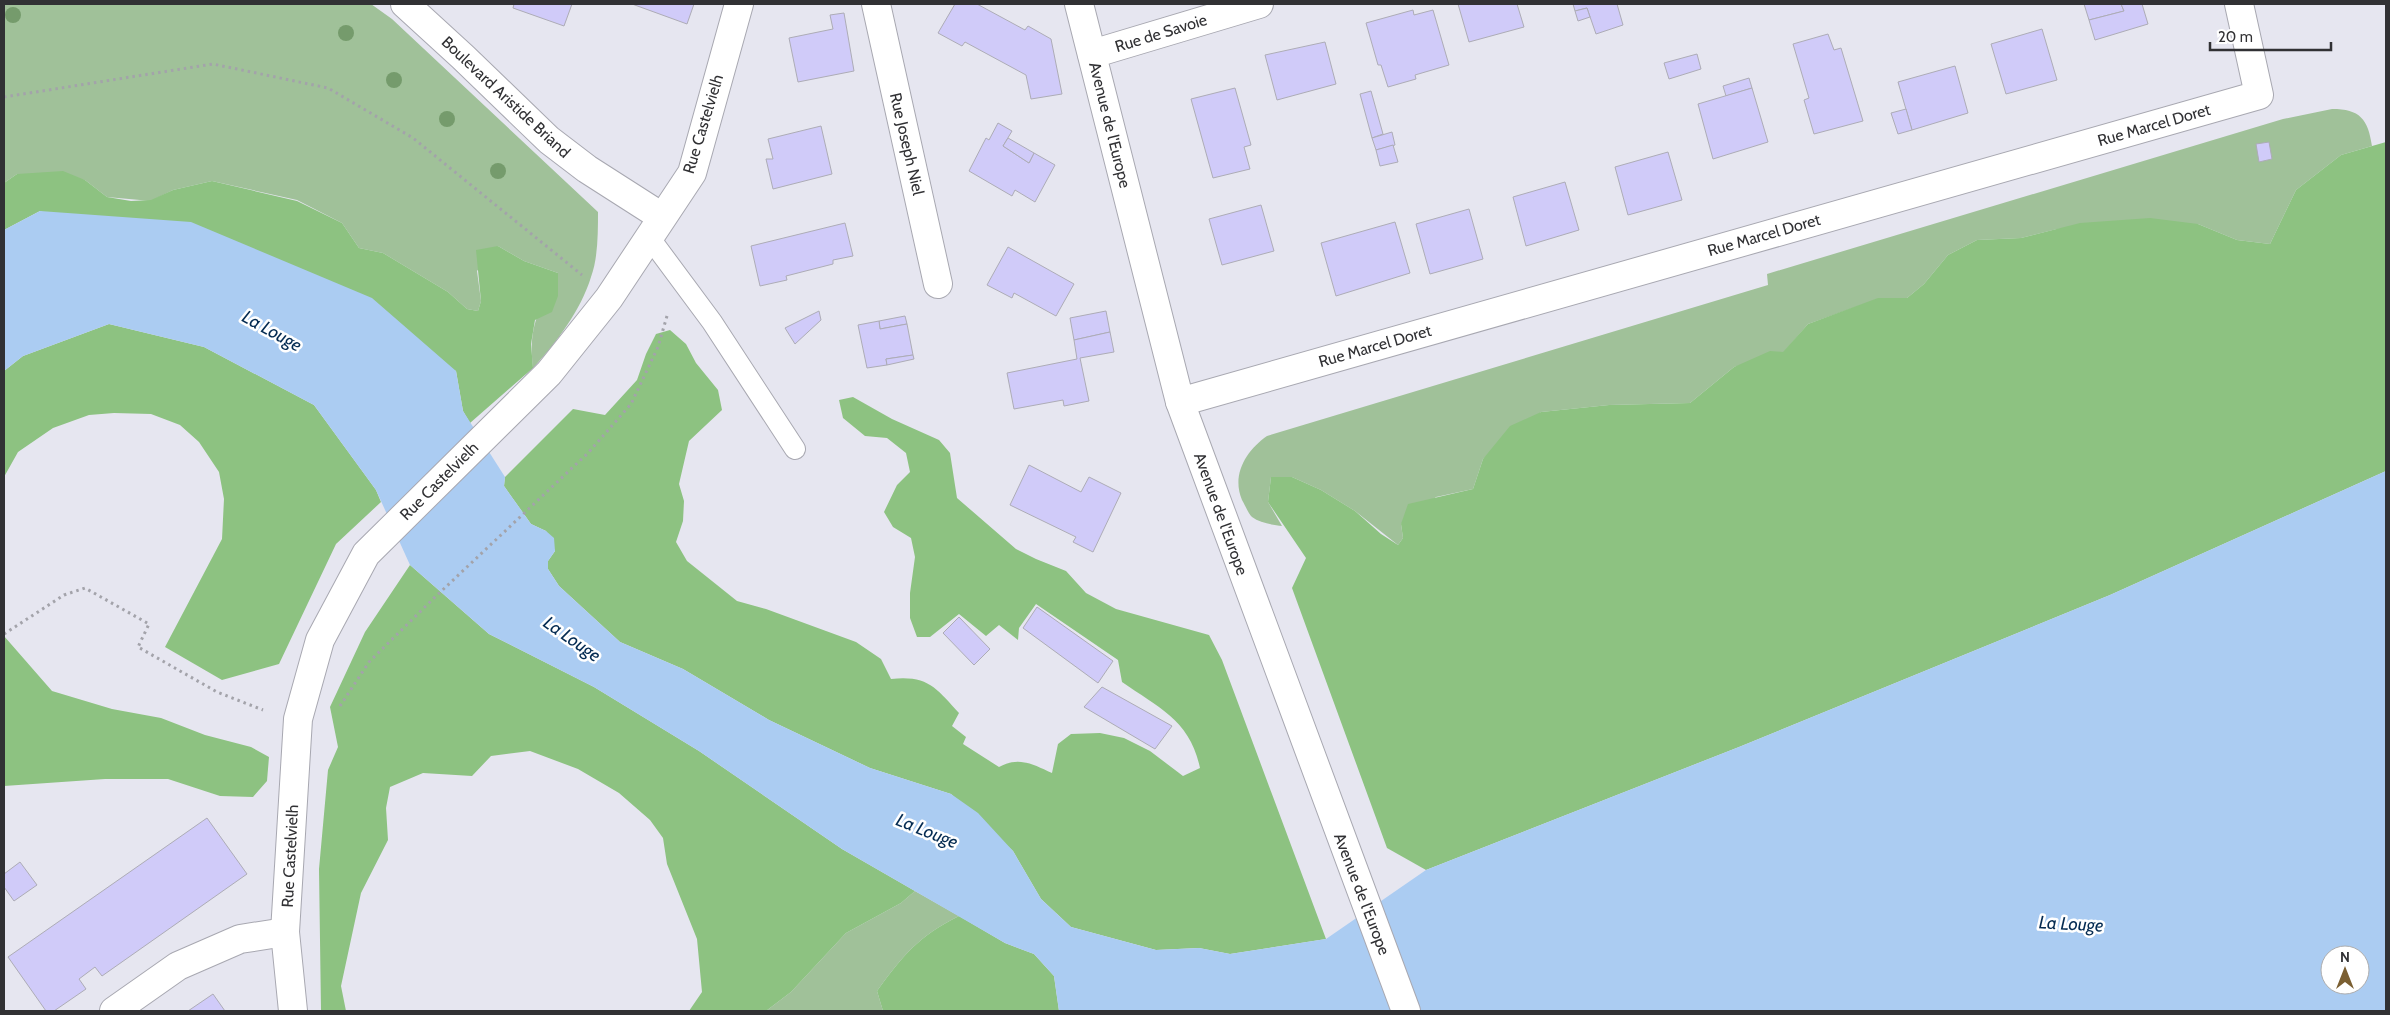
<svg xmlns="http://www.w3.org/2000/svg" width="2390" height="1015" font-family="Cabin,sans-serif">
<rect width="100%" height="100%" fill="#e6e6f0"/>
<!-- green -->
<g fill="#a0c199">
<path d="M 4,4 L 371,4 L 392,19 L 598,212 C 598,233 598,258 591,277 C 581,310 556,343 533,368 C 528,325 539,311 558,273 L 524,261 L 498,246 L 477,271 L 481,301 L 478,311 L 467,309 L 448,292 L 383,253 L 359,248 L 342,223 L 297,200 L 212,181 L 173,190 L 151,201 L 107,197 L 85,180 L 17,174 L 4,183 Z"/>
<path d="M 2332,109 C 2360,109 2368,119 2372,146 L 2341,155 L 2296,190 L 2270,244 L 2237,240 L 2198,224 L 2057,229 L 2021,238 L 1977,240 L 1948,255 L 1924,284 L 1907,298 L 1878,299 L 1808,324 L 1783,353 L 1734,367 L 1690,403 L 1609,405 L 1541,412 L 1483,459 L 1473,489 L 1436,497 L 1401,524 L 1403,538 L 1398,545 L 1355,511 L 1321,490 L 1292,477 L 1271,477 L 1268,502 L 1282,526 C 1273,525 1260,523 1252,517 C 1248,513 1245,505 1242,500 C 1231,474 1247,450 1267,436 L 1768,285 L 1767,274 L 2283,119 Z"/>
<path d="M 915,891 L 959,916 C 919,936 903,955 877,991 L 883,1011 L 766,1011 L 791,992 L 846,933 L 901,903 Z"/>
</g>
<!-- forest -->
<g fill="#8dc281">
<path d="M 2386,142 L 2386,471 L 2110,595 L 1739,747 L 1426,870 L 1387,848 L 1292,588 L 1306,558 L 1268,502 L 1271,477 L 1292,477 L 1321,490 L 1355,511 L 1381,534 L 1398,545 L 1403,538 L 1401,524 L 1408,504 L 1473,489 L 1483,459 L 1510,426 L 1541,412 L 1609,405 L 1690,403 L 1734,367 L 1770,351 L 1783,352 L 1808,324 L 1878,298 L 1907,298 L 1924,284 L 1948,255 L 1977,240 L 2021,238 L 2080,223 L 2150,218 L 2198,224 L 2237,240 L 2270,244 L 2296,190 L 2341,155 Z"/>
<path d="M 63,171 L 85,180 L 107,197 L 131,201 L 151,200 L 173,190 L 212,181 L 297,201 L 342,223 L 359,248 L 383,253 L 448,292 L 467,309 L 478,311 L 481,301 L 476,250 L 498,246 L 524,261 L 558,273 L 558,296 L 552,312 L 535,320 L 531,344 L 533,368 L 470,423 L 463,411 L 456,371 L 40,211 L 4,230 L 4,183 L 17,174 Z"/>
<path d="M 109,324 L 204,347 L 314,405 L 376,490 L 381,502 L 336,544 L 279,664 L 222,680 L 165,647 L 222,539 L 224,499 L 219,472 L 199,442 L 180,425 L 151,414 L 114,413 L 89,415 L 53,428 L 18,452 L 4,477 L 4,371 L 23,356 Z"/>
<path d="M 670,330 L 686,344 L 696,363 L 718,390 L 722,410 L 689,441 L 679,484 L 684,501 L 683,521 L 676,542 L 687,561 L 737,601 L 766,609 L 856,642 L 881,659 L 891,679 C 928,675 936,688 959,713 L 952,726 L 966,737 L 963,744 L 999,767 C 1019,756 1032,764 1052,773 L 1058,744 L 1071,734 L 1100,733 L 1124,738 L 1150,751 L 1183,776 L 1200,768 C 1190,720 1159,708 1122,682 L 1118,660 L 1036,604 L 1019,628 L 1018,640 L 999,625 L 986,636 L 959,614 L 930,637 L 917,637 L 910,618 L 910,593 L 915,557 L 911,538 L 893,527 L 884,512 L 897,485 L 910,472 L 906,453 L 887,438 L 865,436 L 843,418 L 839,400 L 853,397 L 892,419 L 939,440 L 950,453 L 957,498 L 1016,549 L 1036,559 L 1066,571 L 1086,593 L 1116,609 L 1209,635 L 1222,660 L 1326,939 L 1230,954 L 1199,948 L 1156,950 L 1071,927 L 1041,899 L 1013,851 L 951,794 L 870,768 L 769,720 L 683,669 L 620,642 L 559,586 L 548,569 L 548,561 L 555,551 L 546,531 L 531,524 L 504,486 L 505,477 L 573,409 L 605,415 L 637,380 L 646,354 L 656,334 Z"/>
<path d="M 410,565 L 489,634 L 594,687 L 699,751 L 842,849 L 915,891 L 901,903 L 846,933 L 791,992 L 766,1011 L 689,1011 L 702,992 L 697,939 L 667,864 L 663,838 L 650,820 L 619,793 L 578,769 L 530,751 L 491,756 L 472,776 L 423,773 L 390,787 L 386,808 L 388,840 L 361,893 L 341,986 L 346,1011 L 321,1011 L 319,869 L 328,770 L 338,747 L 330,707 L 365,632 Z"/>
<path d="M 4,636 L 52,691 L 112,709 L 161,718 L 205,735 L 251,747 L 269,757 L 267,781 L 253,797 L 220,796 L 168,779 L 105,779 L 4,786 Z"/>
<path d="M 959,916 L 1005,943 L 1034,954 L 1054,976 L 1059,1011 L 883,1011 L 877,991 C 903,955 919,936 959,916 Z"/>
</g>
<!-- water -->
<path fill="#abccf2" fill-rule="evenodd" d="M 40,211 L 191,222 L 372,298 L 456,371 L 463,411 L 505,477 L 504,486 L 531,524 L 546,531 L 554,538 L 555,551 L 548,561 L 548,569 L 559,586 L 620,642 L 683,669 L 769,720 L 870,768 L 951,794 L 978,813 L 1013,851 L 1041,899 L 1071,927 L 1156,950 L 1199,948 L 1230,954 L 1326,939 L 1426,870 L 1739,747 L 2110,595 L 2386,471 L 2386,1011 L 1059,1011 L 1054,976 L 1034,954 L 1005,943 L 842,849 L 699,751 L 594,687 L 489,634 L 410,565 L 376,490 L 314,405 L 204,347 L 109,324 L 23,356 L 4,371 L 4,230 ZM 2330,955 L 2360,955 L 2360,985 L 2330,985 Z"/>
<!-- building -->
<g fill="#d0cbf9" stroke="#adacb6">
<path d="M 514,4 L 572,4 L 564,26 L 513,8 Z"/>
<path d="M 632,4 L 694,4 L 687,24 Z"/>
<path d="M 955,4 L 977,4 L 1025,30 L 1028,26 L 1051,39 L 1062,94 L 1031,99 L 1026,75 L 965,42 L 962,46 L 938,33 Z"/>
<path d="M 1458,4 L 1517,4 L 1524,27 L 1469,42 Z"/>
<path d="M 1573,4 L 1617,4 L 1623,25 L 1596,34 L 1587,8 L 1575,11 Z"/>
<path d="M 2084,4 L 2121,4 L 2124,11 L 2089,20 Z"/>
<path d="M 2121,4 L 2142,4 L 2148,24 L 2095,40 L 2089,20 L 2124,11 Z"/>
<path d="M 1587,8 L 1590,17 L 1578,21 L 1575,11 Z"/>
<path d="M 1413,10 L 1414,15 L 1433,10 L 1449,65 L 1415,75 L 1416,79 L 1388,87 L 1381,65 L 1378,65 L 1366,23 Z"/>
<path d="M 844,13 L 854,71 L 798,82 L 789,38 L 833,29 L 830,15 Z"/>
<path d="M 2042,29 L 2057,80 L 2006,94 L 1991,44 Z"/>
<path d="M 1828,34 L 1834,50 L 1841,48 L 1863,121 L 1814,134 L 1804,100 L 1809,98 L 1793,44 Z"/>
<path d="M 1325,42 L 1336,84 L 1277,100 L 1265,55 Z"/>
<path d="M 1697,54 L 1701,69 L 1669,79 L 1664,63 Z"/>
<path d="M 1955,66 L 1968,113 L 1912,130 L 1898,82 Z"/>
<path d="M 1749,78 L 1752,88 L 1726,96 L 1723,86 Z"/>
<path d="M 1235,88 L 1251,145 L 1244,147 L 1250,169 L 1213,178 L 1191,99 Z"/>
<path d="M 1752,88 L 1768,142 L 1713,159 L 1698,104 Z"/>
<path d="M 1371,91 L 1383,134 L 1372,138 L 1360,94 Z"/>
<path d="M 1906,109 L 1912,130 L 1898,134 L 1891,113 Z"/>
<path d="M 998,123 L 1012,131 L 1003,146 L 1029,163 L 1034,153 L 1055,165 L 1035,202 L 1015,190 L 1012,196 L 969,171 L 986,138 L 989,140 Z"/>
<path d="M 821,126 L 832,174 L 773,189 L 766,159 L 773,159 L 768,139 Z"/>
<path d="M 1392,132 L 1395,145 L 1376,150 L 1372,138 Z"/>
<path d="M 1008,138 L 1034,153 L 1029,163 L 1003,146 Z"/>
<path d="M 2269,142 L 2272,159 L 2259,162 L 2256,144 Z"/>
<path d="M 1393,145 L 1398,162 L 1380,166 L 1376,150 Z"/>
<path d="M 1668,152 L 1682,200 L 1628,215 L 1615,167 Z"/>
<path d="M 1565,182 L 1579,230 L 1526,246 L 1513,197 Z"/>
<path d="M 1261,205 L 1274,251 L 1222,265 L 1209,219 Z"/>
<path d="M 1469,209 L 1483,259 L 1430,274 L 1416,224 Z"/>
<path d="M 1395,222 L 1410,273 L 1336,296 L 1321,243 Z"/>
<path d="M 845,223 L 853,256 L 833,260 L 833,264 L 786,276 L 787,280 L 760,286 L 751,246 Z"/>
<path d="M 1008,247 L 1074,284 L 1056,316 L 1014,293 L 1012,298 L 987,285 Z"/>
<path d="M 819,311 L 821,320 L 795,344 L 785,328 Z"/>
<path d="M 1106,311 L 1110,332 L 1074,340 L 1070,318 Z"/>
<path d="M 905,316 L 907,324 L 880,329 L 879,321 Z"/>
<path d="M 879,321 L 880,329 L 907,324 L 913,355 L 886,359 L 887,365 L 867,368 L 858,325 Z"/>
<path d="M 1110,332 L 1114,352 L 1080,358 L 1089,401 L 1064,406 L 1063,400 L 1014,409 L 1007,373 L 1077,359 L 1074,340 Z"/>
<path d="M 913,355 L 914,359 L 887,365 L 886,359 Z"/>
<path d="M 1029,465 L 1081,492 L 1089,477 L 1121,493 L 1093,552 L 1073,542 L 1076,537 L 1010,505 Z"/>
<path d="M 1037,607 L 1113,661 L 1098,683 L 1023,628 Z"/>
<path d="M 959,617 L 990,649 L 974,665 L 943,633 Z"/>
<path d="M 1102,687 L 1172,726 L 1155,749 L 1084,707 Z"/>
<path d="M 207,818 L 247,874 L 102,976 L 95,967 L 79,979 L 86,989 L 54,1011 L 46,1011 L 8,957 Z"/>
<path d="M 20,862 L 37,885 L 14,901 L 4,887 L 4,874 Z"/>
<path d="M 213,994 L 225,1011 L 188,1011 Z"/>
</g>
<g fill="none" stroke-linecap="round" stroke-linejoin="round">
<defs>
<path id="service" d="M 649,237 L 712,322 L 795,449"/>
<g id="minor">
<path d="M 405,4 L 463,57 L 549,140 L 587,169 L 662,217"/>
<path d="M 876,4 L 938,284"/>
<path d="M 1092,54 L 1259,4"/>
<path d="M 1180,402 L 2259,95 L 2239,4"/>
<path d="M 114,1011 L 178,966 L 240,939 L 285,932"/>
<path d="M 293,1011 L 285,932 L 298,719 L 320,640 L 366,554 L 549,373 L 609,298 L 692,173 L 739,4"/>
</g>
<path id="tertiary" d="M 1079,4 L 1180,402 L 1406,1011"/>
</defs>
<!-- service casing -->
<use href="#service" stroke="#a8a8b1" stroke-width="22"/>
<!-- minor casing -->
<use href="#minor" stroke="#a8a8b1" stroke-width="30"/>
<!-- tertiary casing -->
<use href="#tertiary" stroke="#a8a8b1" stroke-width="30"/>
<!-- path -->
<g stroke="#a3a3aa" stroke-width="3" stroke-dasharray="2.5 4" stroke-linecap="butt">
<path d="M 4,97 L 213,64 L 328,88 L 413,138 L 582,275"/>
<path d="M 4,634 L 64,595 L 85,588 L 149,624 L 138,647 L 217,692 L 263,710"/>
<path d="M 340,706 L 369,662 L 433,599 L 588,453 L 631,404 L 658,347 L 667,316"/>
</g>
<!-- service -->
<use href="#service" stroke="#fff" stroke-width="20"/>
<!-- minor -->
<use href="#minor" stroke="#fff" stroke-width="28"/>
<!-- tertiary -->
<use href="#tertiary" stroke="#fff" stroke-width="28"/>
</g>
<!-- trees -->
<g fill="#759b6c">
<circle cx="13" cy="15" r="8"/>
<circle cx="346" cy="33" r="8"/>
<circle cx="394" cy="80" r="8"/>
<circle cx="447" cy="119" r="8"/>
<circle cx="498" cy="171" r="8"/>
</g>
<g text-anchor="middle" dominant-baseline="central" stroke-width="5" stroke-linejoin="round" paint-order="stroke">
<!-- street labels -->
<g font-size="16" fill="#313134" stroke="#fff">
<text transform="translate(1161 33) rotate(-17)">Rue de Savoie</text>
<text transform="translate(506 97) rotate(43)">Boulevard Aristide Briand</text>
<text transform="translate(703 124) rotate(-73)">Rue Castelvielh</text>
<text transform="translate(1110 125) rotate(76)">Avenue de l'Europe</text>
<text transform="translate(2154 125) rotate(-16)">Rue Marcel Doret</text>
<text transform="translate(907 144) rotate(77)">Rue Joseph Niel</text>
<text transform="translate(1764 235) rotate(-16)">Rue Marcel Doret</text>
<text transform="translate(1375 346) rotate(-16)">Rue Marcel Doret</text>
<text transform="translate(439 481) rotate(-45)">Rue Castelvielh</text>
<text transform="translate(1221 514) rotate(70)">Avenue de l'Europe</text>
<text transform="translate(290 856) rotate(-87)">Rue Castelvielh</text>
<text transform="translate(1362 894) rotate(69)">Avenue de l'Europe</text>
</g>
<!-- water labels -->
<g font-size="18" font-style="italic" fill="#042b52" stroke="#fff">
<text transform="translate(272 331) rotate(29)">La Louge</text>
<text transform="translate(572 639) rotate(35)">La Louge</text>
<text transform="translate(927 831) rotate(22)">La Louge</text>
<text transform="translate(2071 924) rotate(3)">La Louge</text>
</g>
</g>
<!-- border -->
<rect width="2390" height="1015" fill="none" stroke="#313134" stroke-width="10"/>
<!-- north arrow -->
<g transform="translate(2345 970)"><circle r="24" fill="#ffffff" stroke="#adadae"/>
<path d="M0-4L9 19L0 12L-9 19Z" fill="#7b5f32"/>
<text y="-8" font-size="14" font-weight="bold" text-anchor="middle" fill="#313134">N</text>
</g>
<!-- scale -->
<path d="M2210 42v8h121v-8" fill="none" stroke="#313134" stroke-width="2.5"/>
<text x="2218" y="42" font-size="15" fill="#313134" stroke="#ffffff" stroke-width="4" paint-order="stroke">20 m</text>
</svg>
